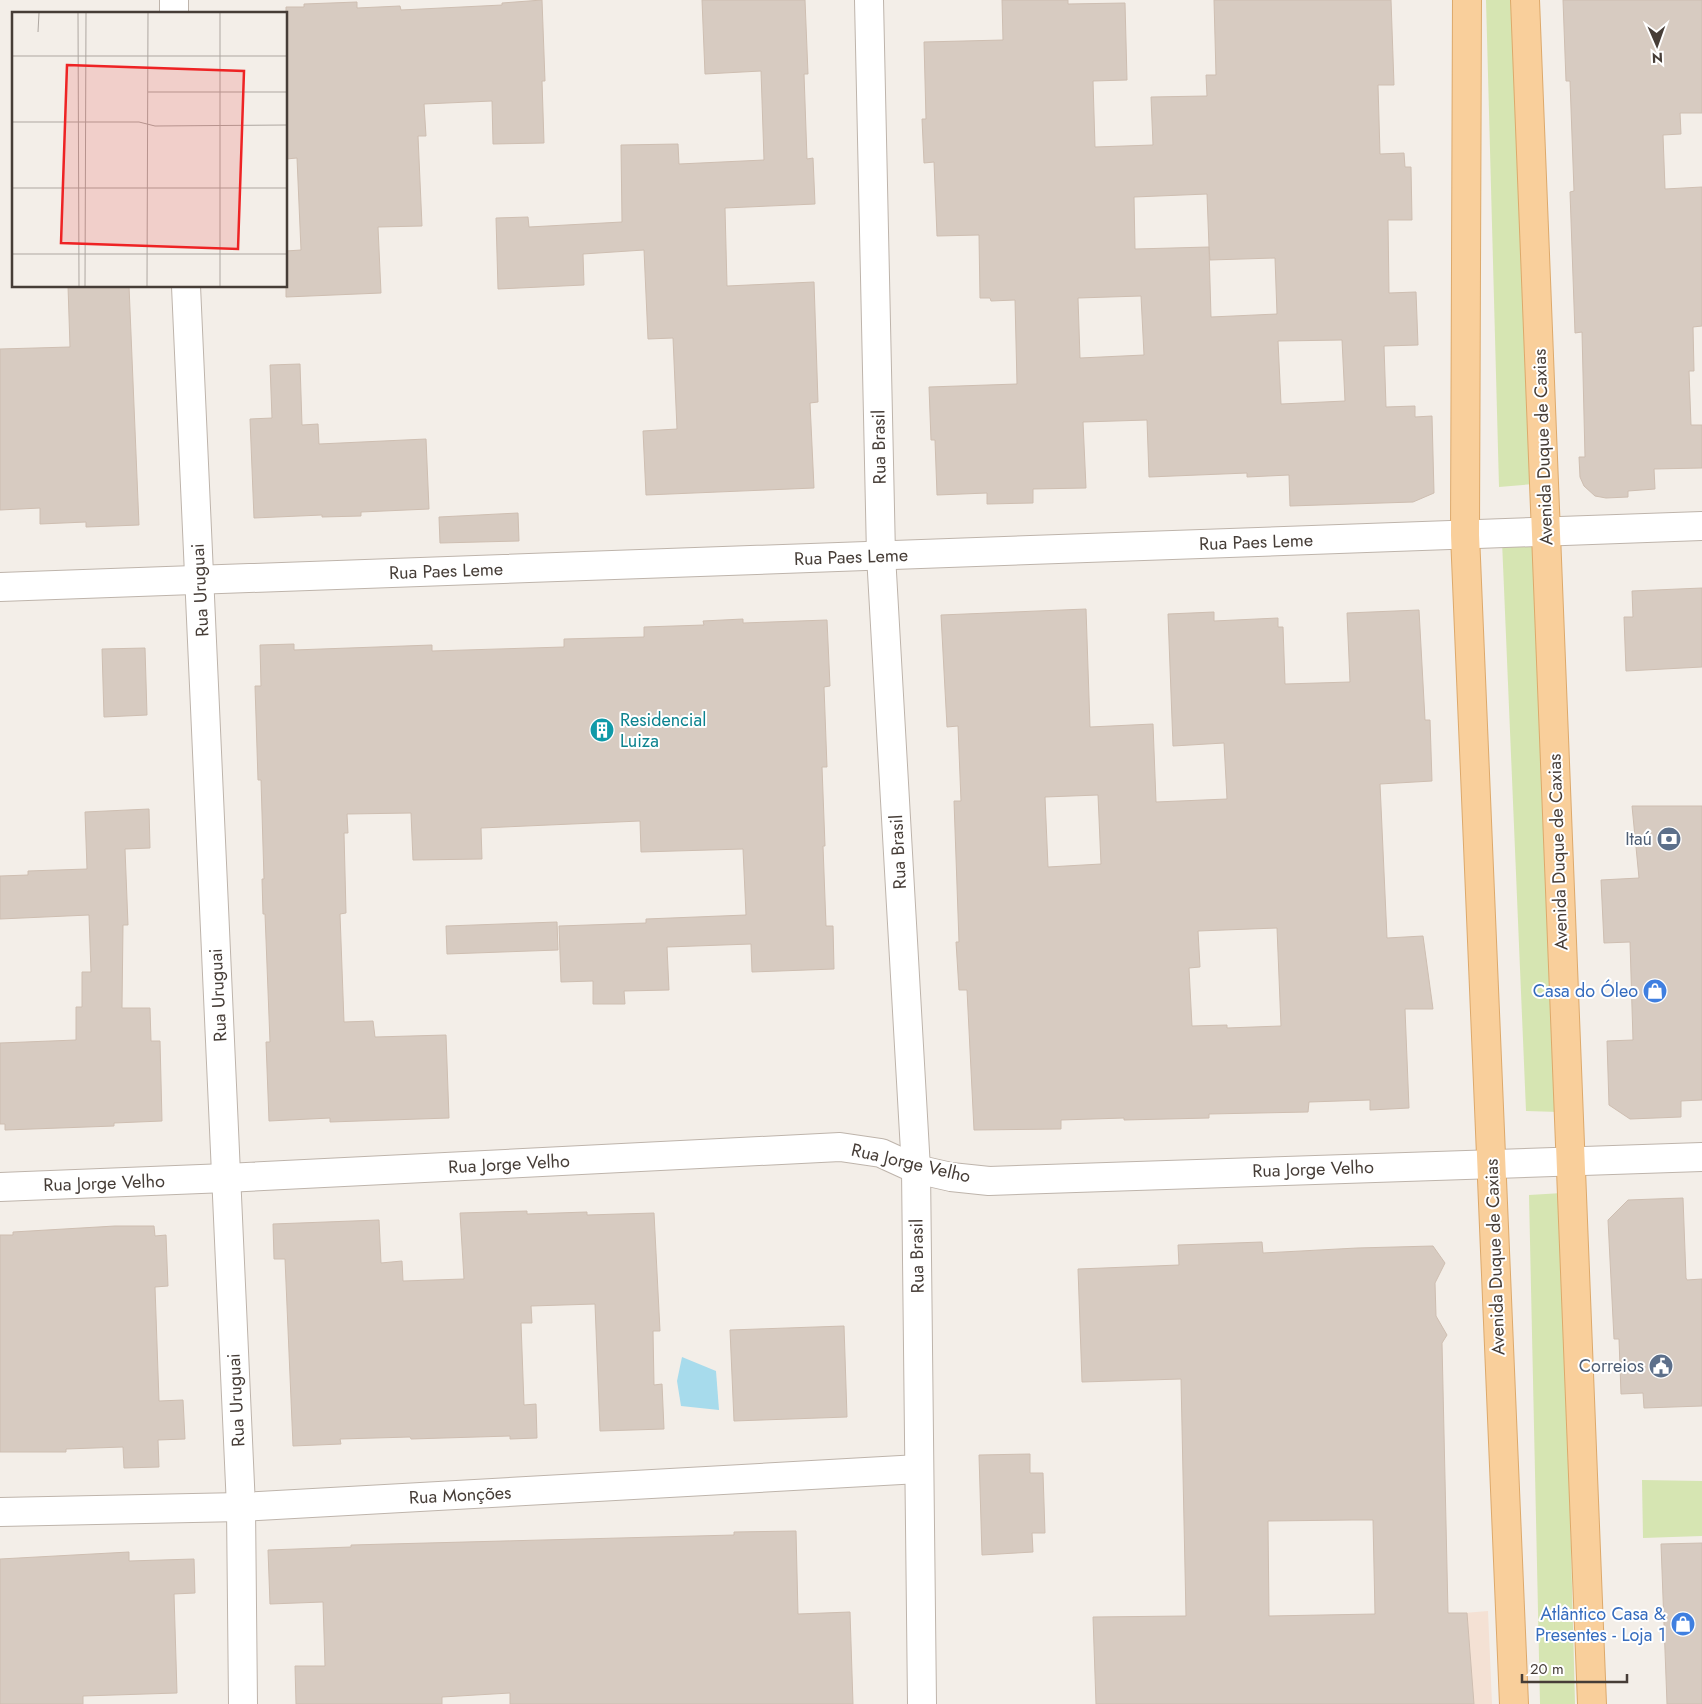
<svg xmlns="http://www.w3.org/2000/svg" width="1702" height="1704" font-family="Jost,sans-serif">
<rect width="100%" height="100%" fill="#f3eee8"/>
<!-- commercial -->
<path fill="#f4e1d4" d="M 1488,1611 L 1492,1704 L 1457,1704 L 1452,1614 Z"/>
<!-- green -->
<g fill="#d6e5b2">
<path d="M 1486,0 L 1516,0 L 1534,484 L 1499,487 Z"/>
<path d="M 1536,538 L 1559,1112 L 1526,1111 L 1502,541 Z"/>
<path d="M 1562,1193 L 1575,1704 L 1540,1704 L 1529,1195 Z"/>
<path d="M 1642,1480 L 1702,1481 L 1702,1536 L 1643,1538 Z"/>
</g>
<!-- water -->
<path fill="#a7dbec" d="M 682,1357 L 716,1371 L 719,1410 L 681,1406 L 677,1381 Z"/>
<!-- building -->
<g fill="#d7cbc1" stroke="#cebeb1" fill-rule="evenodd">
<path d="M 542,0 L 545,81 L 542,81 L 544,143 L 493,144 L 492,101 L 424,104 L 426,136 L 418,136 L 422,226 L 378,227 L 381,293 L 286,297 L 286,251 L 301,250 L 297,158 L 286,159 L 286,7 L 304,7 L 304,4 L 357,2 L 357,8 L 400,6 L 401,10 L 502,5 L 502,3 Z"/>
<path d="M 702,0 L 805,0 L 808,74 L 804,74 L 807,159 L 813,158 L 815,204 L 725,208 L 727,286 L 814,282 L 818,402 L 810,403 L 814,488 L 646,495 L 643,431 L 677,429 L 673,338 L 648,339 L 644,250 L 583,254 L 584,285 L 498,289 L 496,218 L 528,217 L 529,227 L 622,222 L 621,145 L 678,144 L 679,164 L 764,160 L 761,71 L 705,74 Z"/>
<path d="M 1002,0 L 1068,0 L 1068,4 L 1125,3 L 1127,80 L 1093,81 L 1095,147 L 1153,145 L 1151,97 L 1207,96 L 1206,75 L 1216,75 L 1214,0 L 1391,0 L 1394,85 L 1378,85 L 1380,154 L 1404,153 L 1405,167 L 1411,167 L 1412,220 L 1388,220 L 1389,293 L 1416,292 L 1418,345 L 1384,346 L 1386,407 L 1415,406 L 1415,417 L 1432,416 L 1434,493 L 1413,502 L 1290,506 L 1289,475 L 1247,477 L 1247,473 L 1149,477 L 1147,420 L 1083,422 L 1086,488 L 1033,489 L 1033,503 L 987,504 L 987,493 L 937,495 L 935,440 L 931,440 L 929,387 L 1017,384 L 1015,300 L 991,301 L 990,298 L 980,298 L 979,235 L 937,236 L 934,162 L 924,163 L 922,119 L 926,119 L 924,42 L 1003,40 ZM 1207,194 L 1209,247 L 1135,249 L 1134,197 ZM 1209,247 L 1210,260 L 1275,258 L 1277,314 L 1211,317 ZM 1141,296 L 1144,355 L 1080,358 L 1078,298 ZM 1342,340 L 1345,401 L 1281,404 L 1278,341 Z"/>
<path d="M 1563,0 L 1702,0 L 1702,113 L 1680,113 L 1681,134 L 1663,135 L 1665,189 L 1702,187 L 1702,326 L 1693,327 L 1694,371 L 1689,371 L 1691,425 L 1702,425 L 1702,468 L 1654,469 L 1655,489 L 1628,491 L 1628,497 L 1606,498 L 1595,496 L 1584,486 L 1580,477 L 1579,457 L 1585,457 L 1582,332 L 1575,333 L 1570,192 L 1574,191 L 1570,81 L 1566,81 Z"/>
<path d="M 68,286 L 129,286 L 139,525 L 86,527 L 86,522 L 40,524 L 40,508 L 0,510 L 0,349 L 70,347 Z"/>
<path d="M 300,364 L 302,425 L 318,424 L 319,444 L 426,439 L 429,509 L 361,512 L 361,516 L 322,517 L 322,515 L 254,518 L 250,419 L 272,418 L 270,365 Z"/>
<path d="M 518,513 L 519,541 L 440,543 L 439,517 Z"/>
<path d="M 1702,588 L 1702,667 L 1626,671 L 1624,617 L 1633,617 L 1632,591 Z"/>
<path d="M 1086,609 L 1090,727 L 1153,724 L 1156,802 L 1227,799 L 1224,743 L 1173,746 L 1168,614 L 1214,612 L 1214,621 L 1278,618 L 1278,627 L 1283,627 L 1285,684 L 1350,682 L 1347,613 L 1419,610 L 1425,720 L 1430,720 L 1432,781 L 1380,784 L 1387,938 L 1423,936 L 1433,1009 L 1405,1009 L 1409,1108 L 1370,1110 L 1370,1100 L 1309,1102 L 1308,1112 L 1209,1114 L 1209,1118 L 1124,1120 L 1124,1118 L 1061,1120 L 1061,1129 L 974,1130 L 967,990 L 959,990 L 956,942 L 959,942 L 954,801 L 961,801 L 958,726 L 947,727 L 941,615 ZM 1098,795 L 1101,864 L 1048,867 L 1045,797 ZM 1277,928 L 1281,1026 L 1227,1028 L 1227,1025 L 1192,1026 L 1189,968 L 1200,967 L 1198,931 Z"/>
<path d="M 743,619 L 743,623 L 827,620 L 830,686 L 824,687 L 827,767 L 822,767 L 825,846 L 823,846 L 826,926 L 833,926 L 834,969 L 752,972 L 751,944 L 667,947 L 669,990 L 624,991 L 625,1004 L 593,1004 L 593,981 L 561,982 L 559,926 L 646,923 L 646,919 L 746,915 L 743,849 L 641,852 L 640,821 L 481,828 L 482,859 L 413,860 L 411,813 L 347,814 L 348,833 L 344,833 L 346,913 L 340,914 L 344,1022 L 373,1021 L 375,1037 L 446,1035 L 449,1118 L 330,1122 L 330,1118 L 269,1121 L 266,1042 L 270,1042 L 265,914 L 263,914 L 262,879 L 264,879 L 261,780 L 258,780 L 255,686 L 261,686 L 260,645 L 294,644 L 294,650 L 432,645 L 432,651 L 564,647 L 564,639 L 644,637 L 644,627 L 704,625 L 703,621 Z"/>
<path d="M 145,648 L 147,715 L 104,717 L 102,649 Z"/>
<path d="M 1632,806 L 1702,806 L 1702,1100 L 1681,1101 L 1681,1117 L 1630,1119 L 1609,1105 L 1607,1041 L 1633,1040 L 1630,942 L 1604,943 L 1601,880 L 1639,878 Z"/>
<path d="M 149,809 L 150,848 L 125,849 L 128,925 L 123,925 L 122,1008 L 150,1008 L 151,1041 L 160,1041 L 162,1121 L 114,1123 L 114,1126 L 5,1130 L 5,1124 L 0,1124 L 0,1043 L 76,1040 L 76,1007 L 82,1007 L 82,972 L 91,972 L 89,915 L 0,919 L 0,876 L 28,875 L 28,871 L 87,869 L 85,812 Z"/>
<path d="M 557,922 L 558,950 L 447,954 L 446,926 Z"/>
<path d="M 1683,1198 L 1686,1278 L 1687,1280 L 1702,1279 L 1702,1406 L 1644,1408 L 1643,1393 L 1621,1394 L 1619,1339 L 1614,1339 L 1608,1220 L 1628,1200 Z"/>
<path d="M 527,1211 L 527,1214 L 587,1212 L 587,1215 L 654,1213 L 660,1331 L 653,1331 L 654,1385 L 662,1384 L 664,1429 L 600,1431 L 595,1304 L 531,1306 L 532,1323 L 521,1323 L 524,1405 L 536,1404 L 537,1438 L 510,1439 L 510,1436 L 411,1439 L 410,1437 L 340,1439 L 341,1444 L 293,1446 L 285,1259 L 274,1259 L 273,1224 L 379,1220 L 381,1263 L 402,1261 L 403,1281 L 464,1279 L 460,1213 Z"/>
<path d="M 115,1226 L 154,1226 L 155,1236 L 166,1235 L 168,1286 L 155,1287 L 159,1401 L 183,1400 L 185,1439 L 158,1440 L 159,1467 L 124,1468 L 123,1447 L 66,1449 L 66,1452 L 0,1452 L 0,1235 L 13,1235 L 13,1232 Z"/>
<path d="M 1262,1242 L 1263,1253 L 1357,1248 L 1433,1246 L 1445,1263 L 1435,1283 L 1436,1316 L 1447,1335 L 1442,1343 L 1448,1613 L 1467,1613 L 1474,1704 L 1096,1704 L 1093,1617 L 1186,1616 L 1181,1379 L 1082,1382 L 1078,1269 L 1179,1265 L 1178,1245 ZM 1352,1520 L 1373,1520 L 1375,1614 L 1269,1616 L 1268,1521 Z"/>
<path d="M 844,1326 L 847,1417 L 734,1421 L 730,1330 Z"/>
<path d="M 1030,1454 L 1030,1473 L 1043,1473 L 1045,1533 L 1032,1533 L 1033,1552 L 982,1555 L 979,1455 Z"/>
<path d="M 796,1531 L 798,1614 L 850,1612 L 853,1704 L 510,1704 L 510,1693 L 442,1697 L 442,1704 L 296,1704 L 295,1666 L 325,1666 L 323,1602 L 270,1604 L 268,1550 L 351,1547 L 351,1545 L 734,1535 L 734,1532 Z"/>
<path d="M 1702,1543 L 1702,1704 L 1667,1704 L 1661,1544 Z"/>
<path d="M 129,1552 L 129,1561 L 194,1559 L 195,1593 L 174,1594 L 177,1693 L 83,1696 L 83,1704 L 0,1704 L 0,1559 Z"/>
</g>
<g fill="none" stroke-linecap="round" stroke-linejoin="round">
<defs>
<g id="minor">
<path d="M 174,0 L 174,14"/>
<path d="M 869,0 L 881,555 L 916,1169 L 922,1704"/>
<path d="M 186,286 L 241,1507 L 243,1704"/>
<path d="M 0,587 L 1702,526"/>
<path d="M 0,1187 L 226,1178 L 840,1147 L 881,1153 L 916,1169 L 951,1177 L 989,1181 L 1702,1157"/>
<path d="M 0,1512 L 241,1507 L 919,1469"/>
</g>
<g id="major">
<path d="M 1467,0 L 1465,535 L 1514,1704"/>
<path d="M 1525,0 L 1592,1704"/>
</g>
</defs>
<!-- minor casing -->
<use href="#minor" stroke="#beb4ab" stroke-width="30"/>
<!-- major casing -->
<use href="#major" stroke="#dda96b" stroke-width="30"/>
<!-- minor -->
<use href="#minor" stroke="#fff" stroke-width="28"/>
<!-- major -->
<use href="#major" stroke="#f9cf9b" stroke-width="28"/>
</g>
<!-- icons -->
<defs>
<symbol id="building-disc" viewBox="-11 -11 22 22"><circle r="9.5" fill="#0f9aa8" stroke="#fff"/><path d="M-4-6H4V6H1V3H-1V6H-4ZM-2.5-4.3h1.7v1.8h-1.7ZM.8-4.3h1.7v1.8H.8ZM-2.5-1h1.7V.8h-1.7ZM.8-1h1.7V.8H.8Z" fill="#fff"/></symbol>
<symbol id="bank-disc" viewBox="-11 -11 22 22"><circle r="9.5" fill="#5c6f8a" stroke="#fff"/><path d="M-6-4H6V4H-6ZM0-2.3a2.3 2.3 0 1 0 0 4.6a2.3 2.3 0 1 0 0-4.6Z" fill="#fff"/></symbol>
<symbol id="shop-disc" viewBox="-11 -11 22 22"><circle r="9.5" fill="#3f7fe0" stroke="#fff"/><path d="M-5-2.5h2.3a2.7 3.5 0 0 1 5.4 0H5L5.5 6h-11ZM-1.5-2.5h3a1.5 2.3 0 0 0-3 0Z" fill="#fff"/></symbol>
<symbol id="civic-disc" viewBox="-11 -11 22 22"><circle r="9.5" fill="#5c6f8a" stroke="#fff"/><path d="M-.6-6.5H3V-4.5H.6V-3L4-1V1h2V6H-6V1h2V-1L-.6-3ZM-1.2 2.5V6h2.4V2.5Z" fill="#fff"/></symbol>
</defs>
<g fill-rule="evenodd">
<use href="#building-disc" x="588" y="716" width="28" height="28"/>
<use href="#bank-disc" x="1655" y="825" width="28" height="28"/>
<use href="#shop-disc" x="1641" y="977" width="28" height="28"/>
<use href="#civic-disc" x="1647" y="1352" width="28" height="28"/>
<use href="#shop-disc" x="1669" y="1610" width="28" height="28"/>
</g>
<g text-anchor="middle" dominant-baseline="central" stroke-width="4" stroke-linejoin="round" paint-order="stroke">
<!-- street labels -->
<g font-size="18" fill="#463d37" stroke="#fff">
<text transform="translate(879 447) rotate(-91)">Rua Brasil</text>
<text transform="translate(1543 447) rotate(-92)">Avenida Duque de Caxias</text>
<text transform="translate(1256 542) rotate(-2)">Rua Paes Leme</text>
<text transform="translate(851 557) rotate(-2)">Rua Paes Leme</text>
<text transform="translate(446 571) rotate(-2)">Rua Paes Leme</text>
<text transform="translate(200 590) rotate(-93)">Rua Uruguai</text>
<text transform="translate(898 852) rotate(-93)">Rua Brasil</text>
<text transform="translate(1558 852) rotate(-92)">Avenida Duque de Caxias</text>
<text transform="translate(218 995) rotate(-93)">Rua Uruguai</text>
<text transform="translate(911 1163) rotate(13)">Rua Jorge Velho</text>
<text transform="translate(509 1164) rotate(-3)">Rua Jorge Velho</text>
<text transform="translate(1313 1169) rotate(-2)">Rua Jorge Velho</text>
<text transform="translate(104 1183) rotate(-2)">Rua Jorge Velho</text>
<text transform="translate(917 1256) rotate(-91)">Rua Brasil</text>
<text transform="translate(1495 1257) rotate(-92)">Avenida Duque de Caxias</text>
<text transform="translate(236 1400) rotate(-93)">Rua Uruguai</text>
<text transform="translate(460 1495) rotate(-3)">Rua Monções</text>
</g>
<!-- culture labels -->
<g font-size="18" fill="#0d838f" stroke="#fff" text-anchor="start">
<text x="620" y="720">Residencial<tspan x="620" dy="21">Luiza</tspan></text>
</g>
<!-- service labels -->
<g font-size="18" fill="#4e5e75" stroke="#fff" text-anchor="end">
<text x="1652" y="839">Itaú</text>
<text x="1644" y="1366">Correios</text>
</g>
<!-- shop labels -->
<g font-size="18" fill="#366cbe" stroke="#fff" text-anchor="end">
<text x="1638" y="991">Casa do Óleo</text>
<text x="1666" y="1614">Atlântico Casa &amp;<tspan x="1666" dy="21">Presentes - Loja 1</tspan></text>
</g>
</g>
<!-- overview -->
<g transform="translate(12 12)">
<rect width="275" height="275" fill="#f3eee8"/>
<path fill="none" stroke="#aea7a1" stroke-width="1" d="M 66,1 L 67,274M 208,1 L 208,274M 26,20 L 27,1M 0,44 L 275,44M 136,80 L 275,80M 0,110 L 127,110 L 143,114 L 275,113M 0,176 L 275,176M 0,242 L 275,242M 73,274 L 74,1M 135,274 L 136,1"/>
<path fill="#ee2324" fill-opacity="0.15" stroke="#ee2324" stroke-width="2.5" d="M 55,53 L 232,59 L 226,237 L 49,231 Z"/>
<rect width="275" height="275" fill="none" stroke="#463d37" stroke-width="2.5"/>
</g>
<!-- north arrow -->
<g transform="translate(1657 45) rotate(178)" stroke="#ffffff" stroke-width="4" paint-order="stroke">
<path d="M0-4L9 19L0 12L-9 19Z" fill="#463d37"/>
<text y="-8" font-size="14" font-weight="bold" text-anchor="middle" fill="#463d37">N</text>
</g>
<!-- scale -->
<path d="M1522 1674v8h105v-8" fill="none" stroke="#463d37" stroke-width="2.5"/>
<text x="1530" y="1674" font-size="15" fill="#463d37" stroke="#ffffff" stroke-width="4" paint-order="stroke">20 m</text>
</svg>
